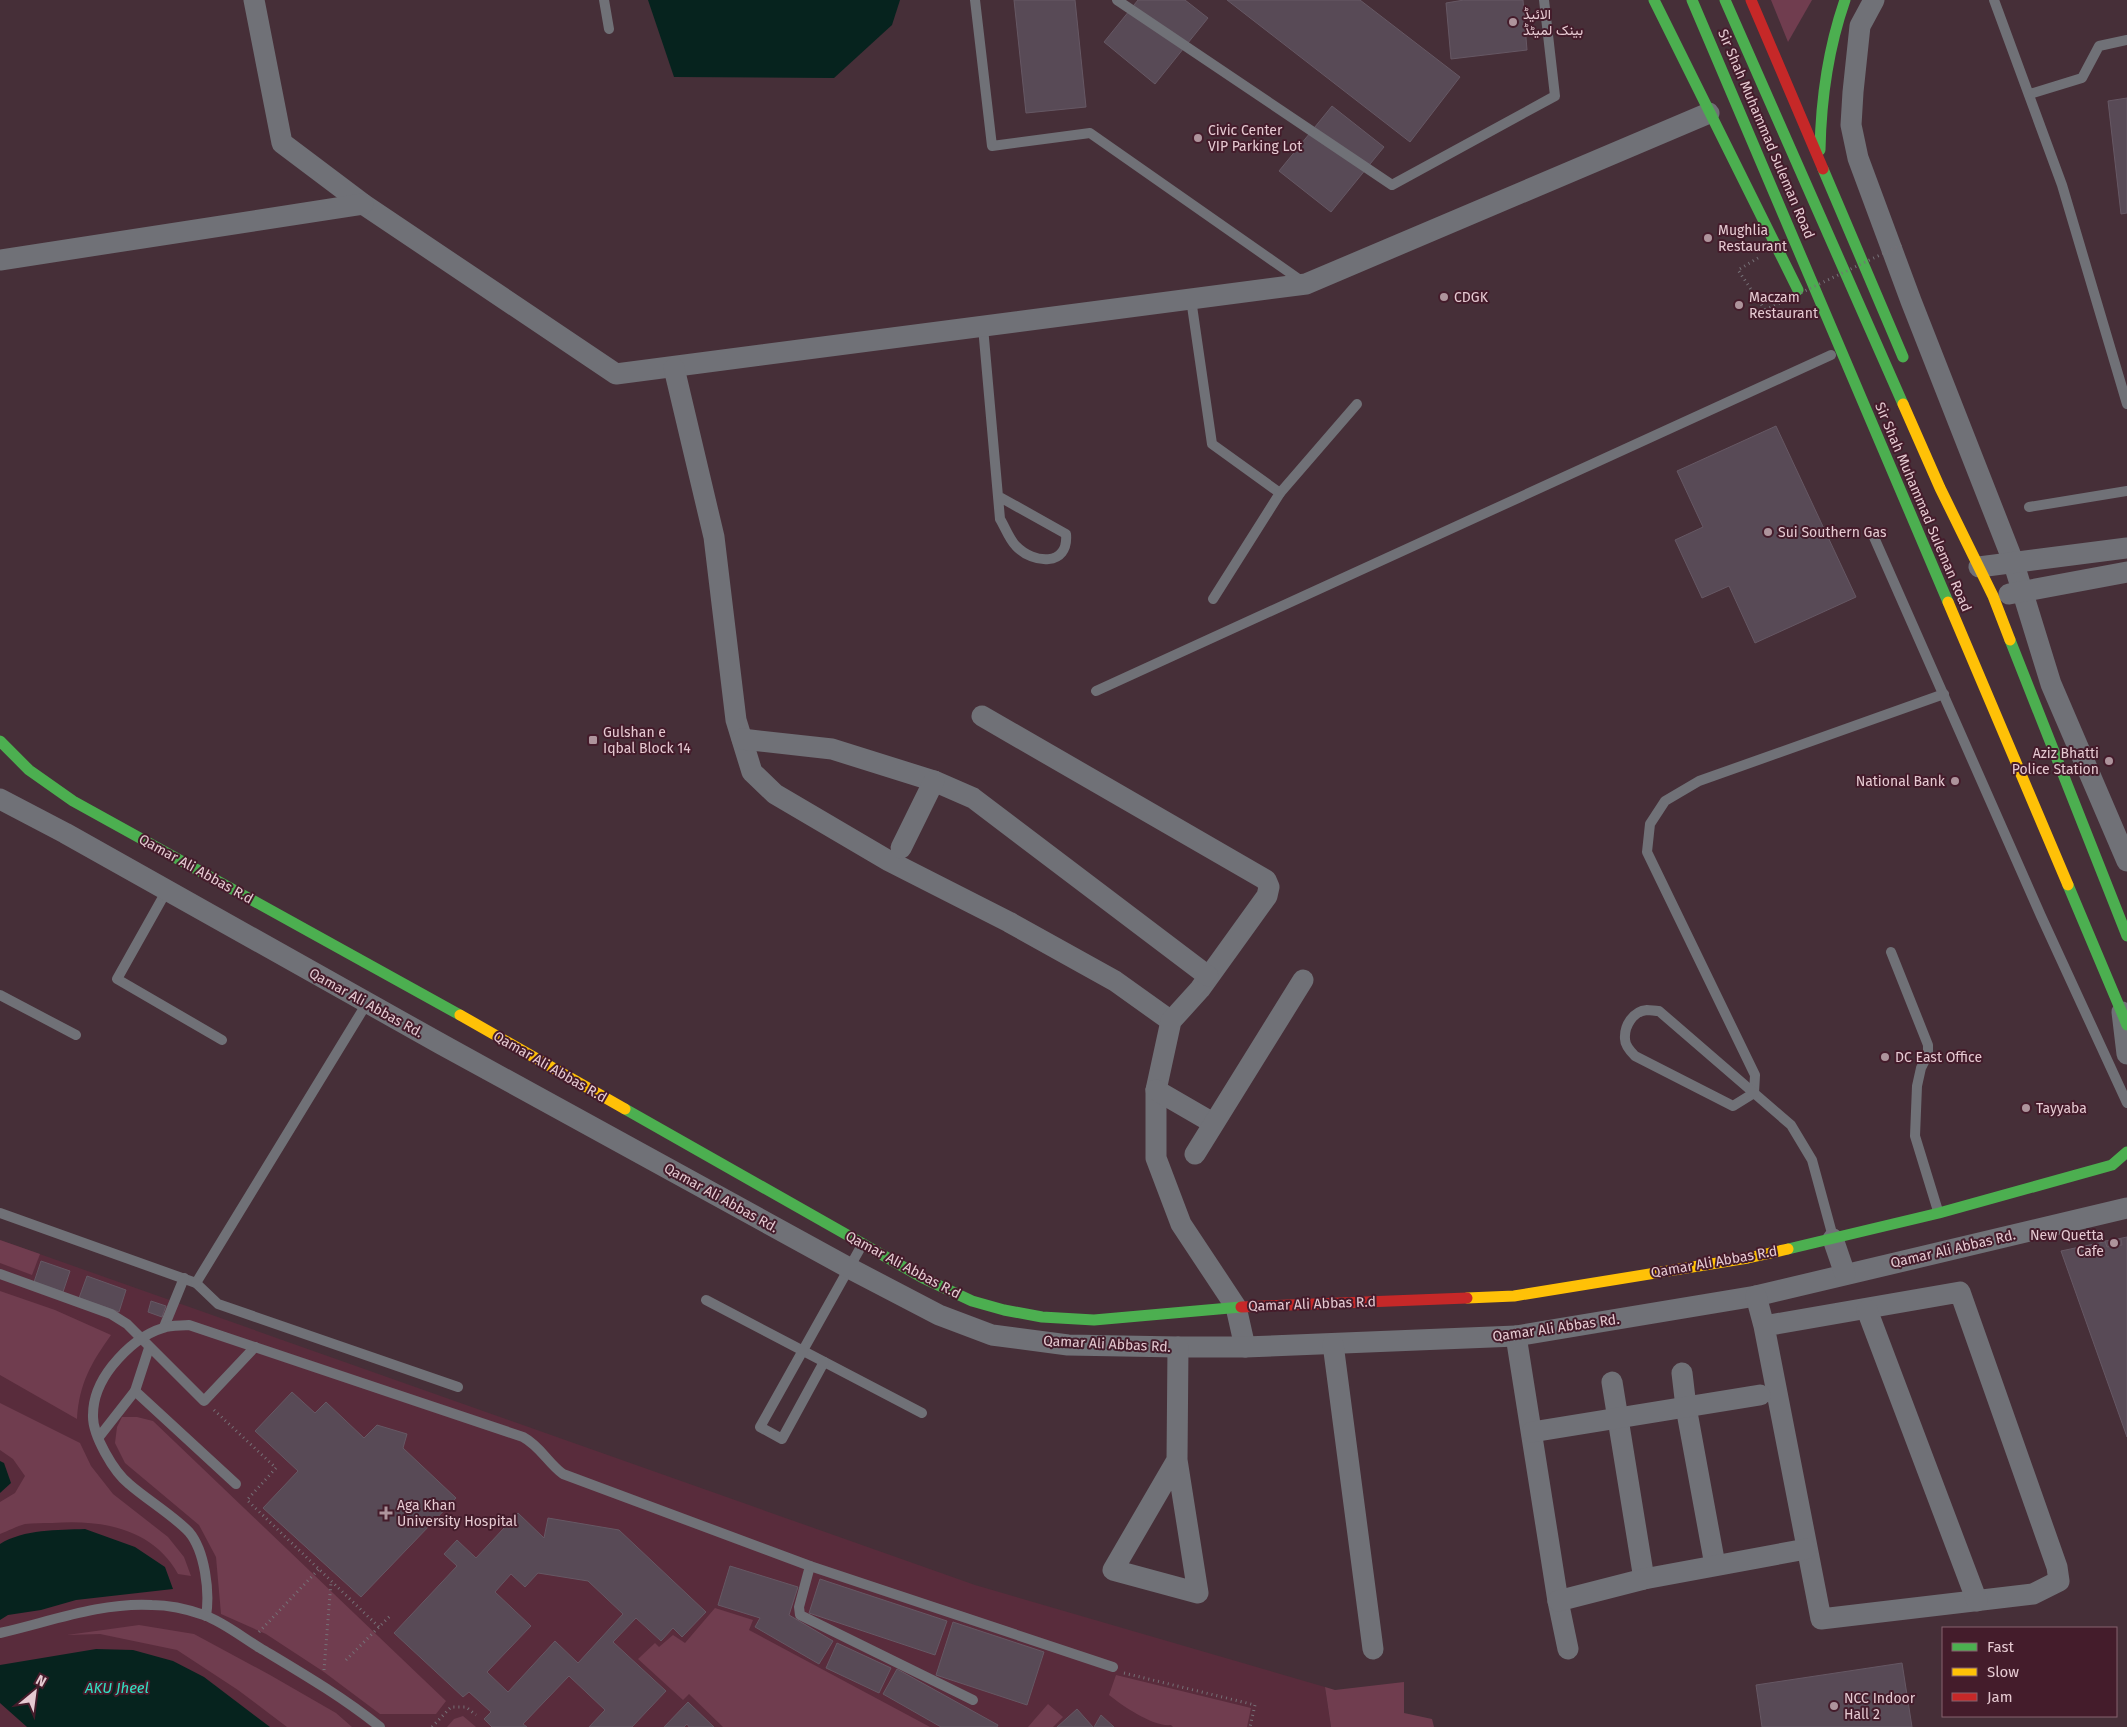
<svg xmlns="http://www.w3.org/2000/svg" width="2127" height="1727" font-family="'Fira Sans',Vazirmatn,sans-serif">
<rect width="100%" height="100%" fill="#462f38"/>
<!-- built -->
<path fill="#592c3c" d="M 0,1240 L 975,1585 L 1325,1687 L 1331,1727 L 0,1727 Z"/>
<!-- green -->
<g fill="#703d4f">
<path d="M 1771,0 L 1812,0 L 1788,42 Z"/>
<path d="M 0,1240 L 40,1254 L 32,1275 L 0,1263 Z"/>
<path d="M 0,1291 L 55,1310 L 111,1335 C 91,1363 79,1384 77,1419 L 0,1375 Z"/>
<path d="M 0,1403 L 80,1443 L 91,1466 L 113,1494 L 168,1537 L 184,1557 L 191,1576 L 178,1574 C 153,1528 100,1519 52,1523 C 43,1523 33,1523 25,1524 C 17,1526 8,1531 0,1534 L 0,1502 L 15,1493 L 25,1476 L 13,1459 L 0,1450 Z"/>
<path d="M 122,1417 L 137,1417 L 153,1421 L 446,1701 L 436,1714 L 380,1714 L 324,1672 L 266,1634 L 221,1614 L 216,1557 L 199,1525 L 125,1463 L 115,1443 L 117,1427 Z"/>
<path d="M 715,1608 L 753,1620 L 749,1630 L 930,1727 L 723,1727 L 689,1694 L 683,1700 L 638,1659 L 655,1643 L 659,1647 L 673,1635 L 685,1643 Z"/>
<path d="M 139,1625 L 194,1634 L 270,1675 L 336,1713 L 352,1727 L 287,1727 L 238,1690 L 177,1650 L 100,1634 L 67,1635 Z"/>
<path d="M 1116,1675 L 1251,1708 L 1247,1727 L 1173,1727 L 1171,1725 C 1153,1727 1123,1706 1109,1695 Z"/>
<path d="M 1404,1682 L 1404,1713 L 1432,1719 L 1434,1727 L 1331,1727 L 1325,1687 L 1335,1690 Z"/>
<path d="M 1048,1704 L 1063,1717 L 1053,1727 L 1028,1727 Z"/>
<path d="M 463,1716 L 476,1727 L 447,1727 L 454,1719 Z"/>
</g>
<!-- water -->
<g fill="#06231e">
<path d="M 648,0 L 900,0 L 892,25 L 834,78 L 674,77 Z"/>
<path d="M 0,1461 L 4,1463 L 11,1483 L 0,1493 Z"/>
<path d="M 85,1529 L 135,1547 L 165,1567 L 173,1589 L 76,1600 L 41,1610 L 8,1615 L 0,1620 L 0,1544 C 24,1529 58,1530 85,1529 Z"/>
<path d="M 96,1649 L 133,1650 L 173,1661 L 204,1677 L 270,1727 L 27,1727 L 0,1703 L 0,1665 Z"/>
</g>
<!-- building -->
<g fill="#584a56" stroke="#665864" fill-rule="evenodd">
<path d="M 1014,0 L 1075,0 L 1086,107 L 1026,113 Z"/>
<path d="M 1138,0 L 1185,0 L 1208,18 L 1155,84 L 1104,42 Z"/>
<path d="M 1227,0 L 1360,0 L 1460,77 L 1410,142 Z"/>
<path d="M 1464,0 L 1523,0 L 1527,50 L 1451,59 L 1446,3 Z"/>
<path d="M 2127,98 L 2127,213 L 2121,214 L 2108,101 Z"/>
<path d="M 1332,106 L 1384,147 L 1331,212 L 1279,171 Z"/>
<path d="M 1776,426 L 1856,597 L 1755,643 L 1729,586 L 1702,598 L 1675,540 L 1703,527 L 1677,471 Z"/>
<path d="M 2127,1237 L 2127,1437 L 2061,1251 Z"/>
<path d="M 2121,1239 L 2122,1245 L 2107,1247 L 2105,1241 Z"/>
<path d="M 41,1261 L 70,1271 L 63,1292 L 34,1282 Z"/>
<path d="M 87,1276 L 126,1290 L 119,1312 L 79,1298 Z"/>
<path d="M 151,1301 L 166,1306 L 162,1317 L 148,1312 Z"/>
<path d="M 292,1392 L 315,1413 L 326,1402 L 364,1438 L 377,1425 L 407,1434 L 403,1448 L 456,1498 L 361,1597 L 263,1508 L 298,1471 L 255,1431 Z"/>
<path d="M 518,1513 L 544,1538 L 548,1518 L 619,1530 L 706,1612 L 682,1637 L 673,1628 L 661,1641 L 636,1618 L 613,1642 L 666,1691 L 632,1727 L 589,1727 L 605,1710 L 569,1676 L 523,1724 L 527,1727 L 492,1727 L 484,1719 L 491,1712 L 469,1692 L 463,1697 L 394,1633 L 457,1566 L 444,1554 L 457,1540 L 476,1558 ZM 538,1573 L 588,1581 L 623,1614 L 578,1663 L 555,1641 L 508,1692 L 487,1672 L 531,1626 L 495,1592 L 511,1574 L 525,1587 Z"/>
<path d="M 730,1566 L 798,1587 L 789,1615 L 833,1641 L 819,1664 L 755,1627 L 760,1618 L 718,1605 Z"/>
<path d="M 820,1579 L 947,1621 L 935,1655 L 809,1613 Z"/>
<path d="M 953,1622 L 1044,1652 L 1027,1705 L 936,1675 Z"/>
<path d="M 837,1643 L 891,1668 L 879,1693 L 826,1668 Z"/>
<path d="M 1902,1663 L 1912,1727 L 1762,1727 L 1756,1685 Z"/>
<path d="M 897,1669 L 998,1725 L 997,1727 L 941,1727 L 883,1694 Z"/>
<path d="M 688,1702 L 714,1727 L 689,1727 L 687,1724 L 684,1727 L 664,1727 Z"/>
<path d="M 1077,1709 L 1093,1727 L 1057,1727 Z"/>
<path d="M 1101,1715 L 1114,1727 L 1094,1727 Z"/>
</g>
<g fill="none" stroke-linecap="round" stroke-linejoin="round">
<!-- path -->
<g stroke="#767177" stroke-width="3" stroke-dasharray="1 4" stroke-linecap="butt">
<path d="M 1758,258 L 1738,270 L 1765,310"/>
<path d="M 214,1410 L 276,1468 L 247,1500 L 379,1627"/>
<path d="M 259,1632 L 319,1569"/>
<path d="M 346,1660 L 391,1615"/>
<path d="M 324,1670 L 331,1582"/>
<path d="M 1124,1673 L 1255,1705 L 1250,1727"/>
<path d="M 432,1727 L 451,1707 L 466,1707 L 476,1715"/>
</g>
<!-- lane -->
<g stroke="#707177" stroke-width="10">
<path d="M 604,0 L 609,29"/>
<path d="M 975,0 L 992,146 L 1090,133 L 1303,282"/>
<path d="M 1117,0 L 1392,185 L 1555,96 L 1544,0"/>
<path d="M 1994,0 L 2062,185 L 2127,404"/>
<path d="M 2030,94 L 2082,78 L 2099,46 L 2127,40"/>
<path d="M 1191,299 L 1212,444 L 1280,493"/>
<path d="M 983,327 L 1000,519 C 1005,527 1009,539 1016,546 C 1033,564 1069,567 1066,534 L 998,496"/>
<path d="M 2029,507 L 2127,491"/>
<path d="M 1873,535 L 2041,916 L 2127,1103"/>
<path d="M 1213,599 L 1280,493 L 1357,404"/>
<path d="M 1096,691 L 1831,355"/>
<path d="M 167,890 L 117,979 L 222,1040"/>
<path d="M 1891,952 L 1928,1045 L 1928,1054 L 1921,1068 L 1917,1086 L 1915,1136 L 1938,1211"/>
<path d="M 0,995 L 76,1035"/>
<path d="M 1754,1093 L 1755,1075 L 1647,852 L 1650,824 L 1665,801 L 1699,781 L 1944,694"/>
<path d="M 1754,1093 L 1733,1106 L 1635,1056 C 1631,1052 1625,1046 1625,1039 C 1624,1026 1633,1011 1647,1010 C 1651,1010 1655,1011 1659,1011 L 1791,1125 L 1812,1160 L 1833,1237"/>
<path d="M 0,1213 L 196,1283 L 218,1304 L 458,1387"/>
<path d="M 0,1274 L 111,1314 L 127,1324 L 204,1401 L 255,1347"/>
<path d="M 196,1283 L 367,1003"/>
<path d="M 706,1300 L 922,1413"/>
<path d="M 164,1327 L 184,1278"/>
<path d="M 824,1362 L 782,1439 L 760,1427 L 862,1245"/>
<path d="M 135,1391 L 236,1484"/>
<path d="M 99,1437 L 135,1391 L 149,1348"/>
<path d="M 810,1566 L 799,1607 L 800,1615 L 973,1700"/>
<path d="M 206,1616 C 210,1592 205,1551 189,1532 C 174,1516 146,1499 129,1484 C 114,1472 92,1435 93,1415 C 93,1397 101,1380 112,1366 C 125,1350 143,1334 163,1328 C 171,1325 181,1326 189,1325 L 523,1437 C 540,1446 548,1463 563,1474 L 810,1566 L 1113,1667"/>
<path d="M 0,1633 C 49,1622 101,1602 152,1605 C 170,1605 187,1609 204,1615 C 223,1622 242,1637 260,1648 C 300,1672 343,1697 380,1727"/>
</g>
<!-- street -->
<g stroke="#707177" stroke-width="21">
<path d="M 254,0 L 282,143 L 363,204 L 616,374 L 1306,284 L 1709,113"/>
<path d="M 1874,0 L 1860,26 L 1853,92 L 1851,125 L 1858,158 L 1911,301 L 2013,561 L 2051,684 L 2127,861"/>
<path d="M 0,260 L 363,204"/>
<path d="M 674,368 L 714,537 L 736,720 L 752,772 L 775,794 L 889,861 L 1009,922 L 1115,981 L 1171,1021"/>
<path d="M 1979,567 L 2127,548"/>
<path d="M 2009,594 L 2127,572"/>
<path d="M 982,716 L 1266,880 L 1269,887 L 1267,896 L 1200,989 L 1171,1021 L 1156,1090 L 1156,1158 L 1181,1224 L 1236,1307 L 1245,1347"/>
<path d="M 742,739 L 832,749 L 934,781 L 973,798 L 1208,976"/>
<path d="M 0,799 L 65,833 L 441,1044 L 849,1268 L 939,1315 L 992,1335 L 1068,1345 L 1178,1347 L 1245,1347 L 1516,1336 L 1756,1296 L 2127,1208"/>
<path d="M 901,848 L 934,781"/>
<path d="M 2122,1012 L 2127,1054"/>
<path d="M 1156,1090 L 1213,1123"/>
<path d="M 1195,1154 L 1303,980"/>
<path d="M 1833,1239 L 1845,1274"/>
<path d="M 1756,1296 L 1764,1326 L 1821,1619 L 2033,1594 L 2059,1581 L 2057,1567 L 1960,1292 L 1764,1326"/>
<path d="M 1867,1310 L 1977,1601"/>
<path d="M 1516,1336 L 1558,1601 L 1568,1649"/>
<path d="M 1333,1344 L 1373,1649"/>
<path d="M 1682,1373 L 1686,1407 L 1715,1565"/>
<path d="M 1612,1382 L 1644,1579"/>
<path d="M 1532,1432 L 1760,1395"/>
<path d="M 1177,1460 L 1113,1570 L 1198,1593 L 1177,1460 L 1178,1347"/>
<path d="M 1558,1601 L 1644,1579 L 1806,1549"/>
</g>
<!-- fast -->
<g stroke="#4caf50" stroke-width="11">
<path d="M 1654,0 L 1798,290"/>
<path d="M 1692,0 L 1948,602"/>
<path d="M 1725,0 L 1903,404"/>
<path d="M 1820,150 C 1821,98 1828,49 1845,0"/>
<path d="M 1823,169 L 1903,357"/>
<path d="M 2010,640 L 2127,936"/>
<path d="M 0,741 L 29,770 L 73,801 L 460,1015"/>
<path d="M 2068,885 L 2127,1025"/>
<path d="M 625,1109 L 923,1278 L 972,1301 L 1004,1310 L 1042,1317 L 1094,1320 L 1241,1307"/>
<path d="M 1788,1249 L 1939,1213 L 2112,1165 L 2127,1152"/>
</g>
<!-- slow -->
<g stroke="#ffc107" stroke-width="11">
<path d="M 1903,404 L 1940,488 L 1993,596 L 2010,640"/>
<path d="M 1948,602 L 2068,885"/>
<path d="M 460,1015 L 625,1109"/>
<path d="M 1467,1298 L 1514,1296 L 1748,1258 L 1788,1249"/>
</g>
<!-- jam -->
<g stroke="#c62828" stroke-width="11">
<path d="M 1751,0 L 1823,169"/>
<path d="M 1241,1307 L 1467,1298"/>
</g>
<!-- path-bridge -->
<path stroke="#767177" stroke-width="3" stroke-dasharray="1 4" stroke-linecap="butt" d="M 1765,310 L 1903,244"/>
</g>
<!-- markers -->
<g fill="#ae949c" stroke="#441c2b" stroke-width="2">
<circle cx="1513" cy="22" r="5"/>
<circle cx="1198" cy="138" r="5"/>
<circle cx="1708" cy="238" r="5"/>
<circle cx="1444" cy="297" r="5"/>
<circle cx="1739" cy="305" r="5"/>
<circle cx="1768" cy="532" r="5"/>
<rect x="588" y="735" width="10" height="10" rx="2.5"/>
<circle cx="2109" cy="761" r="5"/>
<circle cx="1955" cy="781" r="5"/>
<circle cx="1885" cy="1057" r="5"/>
<circle cx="2026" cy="1108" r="5"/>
<circle cx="2114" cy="1243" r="5"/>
<path d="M383.5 1505.5h5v5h5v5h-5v5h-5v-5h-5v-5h5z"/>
<circle cx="1834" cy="1706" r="5"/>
</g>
<g text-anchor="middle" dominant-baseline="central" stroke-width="4" stroke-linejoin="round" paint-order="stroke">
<!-- poi labels -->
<g font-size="14" fill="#e6cad2" stroke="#441c2b" text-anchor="start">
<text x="1523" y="14">الائیڈ<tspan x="1523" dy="16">بینک لمیٹڈ</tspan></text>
<text x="1208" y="130">Civic Center<tspan x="1208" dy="16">VIP Parking Lot</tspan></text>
<text x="1718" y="230">Mughlia<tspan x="1718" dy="16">Restaurant</tspan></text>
<text x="1454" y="297">CDGK</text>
<text x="1749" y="297">Maczam<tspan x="1749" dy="16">Restaurant</tspan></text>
<text x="1778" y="532">Sui Southern Gas</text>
<text x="603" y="732">Gulshan e<tspan x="603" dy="16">Iqbal Block 14</tspan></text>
<text x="2099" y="753" text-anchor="end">Aziz Bhatti<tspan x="2099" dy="16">Police Station</tspan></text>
<text x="1945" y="781" text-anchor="end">National Bank</text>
<text x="1895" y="1057">DC East Office</text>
<text x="2036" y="1108">Tayyaba</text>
<text x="2104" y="1235" text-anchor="end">New Quetta<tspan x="2104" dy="16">Cafe</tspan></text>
<text x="397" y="1505">Aga Khan<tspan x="397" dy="16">University Hospital</tspan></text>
<text x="1844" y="1698">NCC Indoor<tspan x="1844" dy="16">Hall 2</tspan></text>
</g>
<!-- street labels -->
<g font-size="14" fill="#e6cad2" stroke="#441c2b">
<text transform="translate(1766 134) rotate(67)">Sir Shah Muhammad Suleman Road</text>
<text transform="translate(1923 507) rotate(67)">Sir Shah Muhammad Suleman Road</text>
<text transform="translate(196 869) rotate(29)">Qamar Ali Abbas R.d</text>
<text transform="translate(366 1003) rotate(29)">Qamar Ali Abbas Rd.</text>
<text transform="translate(550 1067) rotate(30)">Qamar Ali Abbas R.d</text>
<text transform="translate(721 1198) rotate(29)">Qamar Ali Abbas Rd.</text>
<text transform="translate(1953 1249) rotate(-13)">Qamar Ali Abbas Rd.</text>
<text transform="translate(1714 1262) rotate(-10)">Qamar Ali Abbas R.d</text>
<text transform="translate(903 1265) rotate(28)">Qamar Ali Abbas R.d</text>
<text transform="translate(1312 1304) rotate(-2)">Qamar Ali Abbas R.d</text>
<text transform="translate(1556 1328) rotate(-8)">Qamar Ali Abbas Rd.</text>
<text transform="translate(1107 1344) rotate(3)">Qamar Ali Abbas Rd.</text>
</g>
<!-- water labels -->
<g font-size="15" font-style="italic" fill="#32e1c3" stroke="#441c2b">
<text x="117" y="1688">AKU Jheel</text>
</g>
</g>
<!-- legend -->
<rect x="1942" y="1627" width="175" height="90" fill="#441c2b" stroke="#85626e"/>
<rect x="1952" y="1643" width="25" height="8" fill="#4caf50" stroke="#85626e"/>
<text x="1987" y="1652" font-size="15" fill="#e6cad2">Fast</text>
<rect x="1952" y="1668" width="25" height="8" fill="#ffc107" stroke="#85626e"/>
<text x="1987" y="1677" font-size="15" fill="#e6cad2">Slow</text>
<rect x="1952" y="1693" width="25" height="8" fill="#c62828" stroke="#85626e"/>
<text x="1987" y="1702" font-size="15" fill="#e6cad2">Jam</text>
<!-- north arrow -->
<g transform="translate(35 1692) rotate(29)" stroke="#441c2b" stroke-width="4" paint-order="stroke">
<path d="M0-4L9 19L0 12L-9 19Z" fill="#e6cad2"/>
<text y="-8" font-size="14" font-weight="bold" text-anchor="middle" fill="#e6cad2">N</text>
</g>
</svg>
